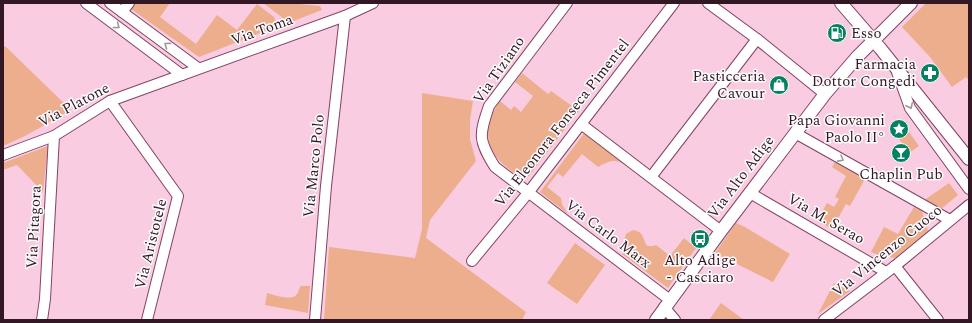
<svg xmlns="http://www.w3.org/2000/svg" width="972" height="323" font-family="Spectral,serif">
<rect width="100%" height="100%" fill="#f9cce1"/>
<!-- green -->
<g fill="#edae8d">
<path d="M 135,3 L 170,3 L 160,17 L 196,44 L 217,15 L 237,30 L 257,4 L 274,17 L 278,26 L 199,57 L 131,9 Z"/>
<path d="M 263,3 L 289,3 L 320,6 L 322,10 L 296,20 L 291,24 Z"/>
<path d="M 926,3 L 969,3 L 969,81 L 966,77 L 952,87 L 930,57 L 902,27 Z"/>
<path d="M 5,46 L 71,110 L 25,136 L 3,146 L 3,49 Z"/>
<path d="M 522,73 L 548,94 L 551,91 L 579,111 L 525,181 C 516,174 505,167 498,159 C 482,139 487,120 500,101 L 511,110 L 514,106 L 521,112 L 533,96 L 515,82 Z"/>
<path d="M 422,93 L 473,101 L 470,120 L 470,139 L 476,161 L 430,220 L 426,238 L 526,312 L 522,320 L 324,320 L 329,247 L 415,258 L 422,229 Z"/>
<path d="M 585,132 L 631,168 C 616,160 614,158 598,167 L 582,154 L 563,177 L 558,173 L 547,187 L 561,198 L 562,204 L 568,214 L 540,192 Z"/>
<path d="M 909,132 L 919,146 L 909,153 L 899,139 Z"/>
<path d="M 48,146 L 43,192 L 17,165 L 3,170 L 3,163 Z"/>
<path d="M 835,162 L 865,179 L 850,206 L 846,204 L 832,229 L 817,221 L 827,203 L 834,207 L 839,199 L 835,197 L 846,176 L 832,167 Z"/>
<path d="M 949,183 L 958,195 L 941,209 L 939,209 L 923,201 Z"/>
<path d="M 914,207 L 922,211 L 928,231 L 895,258 L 878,255 L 871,252 L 884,227 L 898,234 Z"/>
<path d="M 736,223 L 745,227 L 790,254 L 773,282 L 715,253 Z"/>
<path d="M 633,230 C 644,232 642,237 647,246 L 653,246 L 656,245 L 670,256 L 684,238 L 696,248 L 668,288 L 622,254 L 626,249 L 624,240 L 626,234 Z"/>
<path d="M 575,243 L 605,265 L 577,304 L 547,283 Z"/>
<path d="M 834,283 L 850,291 L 818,314 Z"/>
<path d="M 301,286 L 310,286 L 308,313 L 265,305 L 267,293 C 273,295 292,301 296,295 C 299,293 298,289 301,286 Z"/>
<path d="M 721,303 L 744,320 L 709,320 Z"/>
</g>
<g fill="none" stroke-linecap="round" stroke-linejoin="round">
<defs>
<g id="minor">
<path d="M 86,3 L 182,75"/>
<path d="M 110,3 L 198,68"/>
<path d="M 567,3 L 489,106 C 479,135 478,140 495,167 L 670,300"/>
<path d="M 708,3 L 757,39 L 825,94"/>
<path d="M 122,12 L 129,3"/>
<path d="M 897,72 L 910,108 L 969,189"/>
<path d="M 110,101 L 178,196 L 147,320"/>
<path d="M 581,124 L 721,231"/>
<path d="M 795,133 L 950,220"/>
<path d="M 3,155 L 54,136 L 110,101 L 345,16 L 373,3"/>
<path d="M 651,177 L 757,39"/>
<path d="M 750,193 L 886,272"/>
<path d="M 472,261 L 528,193 L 674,3"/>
<path d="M 895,266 L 938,320"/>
<path d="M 664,307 L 675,320"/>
<path d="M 42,320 L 45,299 L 54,136"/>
<path d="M 315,320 L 326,186 L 345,16"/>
<path d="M 824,320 L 895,266 L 969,205"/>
</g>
<g id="tertiary">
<path d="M 841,3 L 880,48 L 969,159"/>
<path d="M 656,320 L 721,231 L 825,94 L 857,57 L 911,3"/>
</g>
</defs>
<!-- minor casing -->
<use href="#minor" stroke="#824264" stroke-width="12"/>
<!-- tertiary casing -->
<use href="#tertiary" stroke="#824264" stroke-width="14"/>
<!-- minor -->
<use href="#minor" stroke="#fff" stroke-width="10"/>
<!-- tertiary -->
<use href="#tertiary" stroke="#fff" stroke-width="12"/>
</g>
<!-- one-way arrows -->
<defs><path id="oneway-chevron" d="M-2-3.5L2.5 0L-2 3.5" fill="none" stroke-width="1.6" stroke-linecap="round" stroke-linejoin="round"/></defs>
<g stroke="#a3979d">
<use href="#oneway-chevron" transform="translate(117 26) rotate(37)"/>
<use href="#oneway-chevron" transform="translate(167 45) rotate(-144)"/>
<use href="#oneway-chevron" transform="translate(910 106) rotate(65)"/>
<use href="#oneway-chevron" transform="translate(841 159) rotate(29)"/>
</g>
<!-- icons -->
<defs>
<symbol id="fuel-disc" viewBox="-11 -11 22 22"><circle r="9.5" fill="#038161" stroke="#fcfcfc"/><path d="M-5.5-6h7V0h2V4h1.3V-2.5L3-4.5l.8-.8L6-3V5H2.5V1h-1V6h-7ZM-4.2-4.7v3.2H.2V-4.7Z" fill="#fff"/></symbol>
<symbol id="pharmacy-disc" viewBox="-11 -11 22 22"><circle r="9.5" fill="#038161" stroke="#fcfcfc"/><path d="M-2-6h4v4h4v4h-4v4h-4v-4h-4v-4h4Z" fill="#fff"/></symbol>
<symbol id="shop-disc" viewBox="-11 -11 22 22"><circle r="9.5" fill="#038161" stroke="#fcfcfc"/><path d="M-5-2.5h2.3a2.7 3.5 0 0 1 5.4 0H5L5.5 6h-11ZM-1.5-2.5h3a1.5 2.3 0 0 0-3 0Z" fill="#fff"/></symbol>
<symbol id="sight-disc" viewBox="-11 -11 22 22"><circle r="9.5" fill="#038161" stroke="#fcfcfc"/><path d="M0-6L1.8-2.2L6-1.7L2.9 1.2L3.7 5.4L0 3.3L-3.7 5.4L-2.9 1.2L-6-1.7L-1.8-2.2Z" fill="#fff"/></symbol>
<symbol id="bar-disc" viewBox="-11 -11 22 22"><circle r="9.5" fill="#038161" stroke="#fcfcfc"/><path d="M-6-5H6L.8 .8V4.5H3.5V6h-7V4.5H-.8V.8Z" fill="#fff"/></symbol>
<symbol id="bus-disc" viewBox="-11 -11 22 22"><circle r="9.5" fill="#038161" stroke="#fcfcfc"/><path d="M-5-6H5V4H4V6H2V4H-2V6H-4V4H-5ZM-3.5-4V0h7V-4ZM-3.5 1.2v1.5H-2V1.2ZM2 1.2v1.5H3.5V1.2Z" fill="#fff"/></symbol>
</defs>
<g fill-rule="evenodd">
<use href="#fuel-disc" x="826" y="22" width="22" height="22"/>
<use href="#pharmacy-disc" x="919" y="62" width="22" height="22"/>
<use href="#shop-disc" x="768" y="74" width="22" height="22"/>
<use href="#sight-disc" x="888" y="118" width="22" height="22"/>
<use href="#bar-disc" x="890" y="142" width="22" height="22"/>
<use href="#bus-disc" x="689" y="228" width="22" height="22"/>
</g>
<g text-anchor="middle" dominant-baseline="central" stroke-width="3" stroke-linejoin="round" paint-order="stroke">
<!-- street labels -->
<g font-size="15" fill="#321725" stroke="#fcfcfc">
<text transform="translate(262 30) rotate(-20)">Via Toma</text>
<text transform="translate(499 70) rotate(-55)">Via Tiziano</text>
<text transform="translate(74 105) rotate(-28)">Via Platone</text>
<text transform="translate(562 123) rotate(-52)">Via Eleonora Fonseca Pimentel</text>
<text transform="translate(314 166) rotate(-84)">Via Marco Polo</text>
<text transform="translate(741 177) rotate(-53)">Via Alto Adige</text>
<text transform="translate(826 219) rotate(30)">Via M. Serao</text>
<text transform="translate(34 227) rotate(-87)">Via Pitagora</text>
<text transform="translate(608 234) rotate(37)">Via Carlo Marx</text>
<text transform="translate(151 244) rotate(-76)">Via Aristotele</text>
<text transform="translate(887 251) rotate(-39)">Via Vincenzo Cuoco</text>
</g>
<!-- poi labels -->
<g font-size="15" fill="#321725" stroke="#fcfcfc" text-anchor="end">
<text x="851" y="33" text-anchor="start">Esso</text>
<text x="916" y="64">Farmacia<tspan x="916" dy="17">Dottor Congedi</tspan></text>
<text x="765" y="76">Pasticceria<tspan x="765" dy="17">Cavour</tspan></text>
<text x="885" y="120">Papa Giovanni<tspan x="885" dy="17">Paolo II°</tspan></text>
<text x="901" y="174" text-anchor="middle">Chaplin Pub</text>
<text x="700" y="260" text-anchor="middle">Alto Adige<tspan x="700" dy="17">- Casciaro</tspan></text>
</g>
</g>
<!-- border -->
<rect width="972" height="323" fill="none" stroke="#321725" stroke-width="8"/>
</svg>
